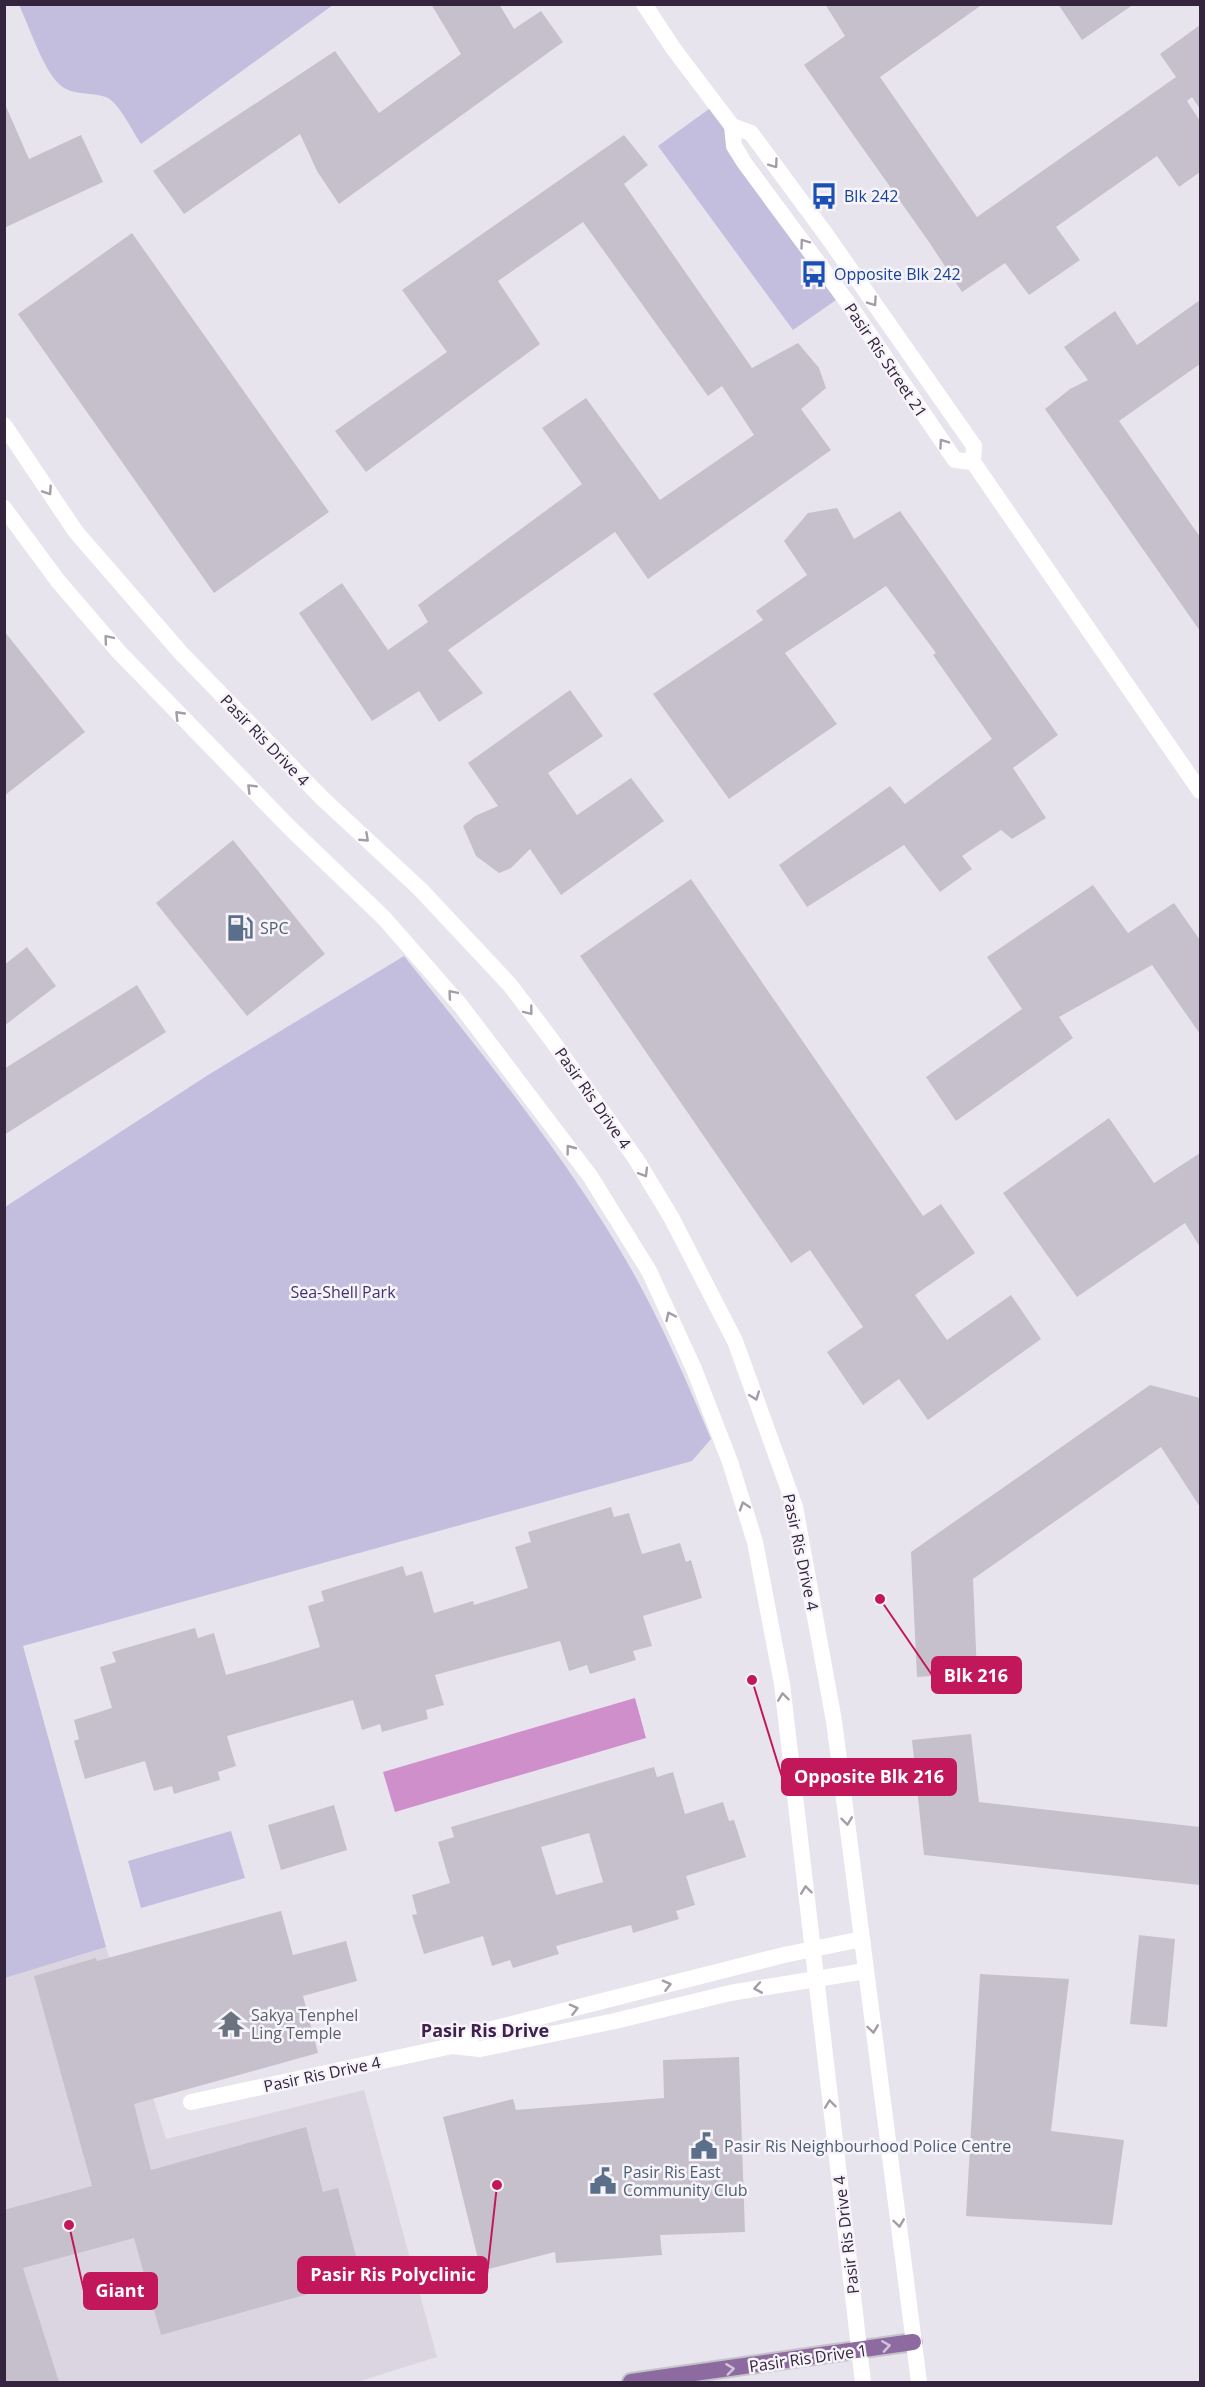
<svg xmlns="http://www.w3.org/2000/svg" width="1205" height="2387" font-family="'Open Sans',sans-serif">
<rect width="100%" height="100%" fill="#e8e4ed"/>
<!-- built -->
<path fill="#dbd5e1" d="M 106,1947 L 166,2139 L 364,2090 L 437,2357 L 357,2382 L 5,2382 L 5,1978 Z"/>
<!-- green -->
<g fill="#c3bedd">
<path d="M 19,5 L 333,5 L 141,144 C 133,132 120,105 108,98 C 93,91 72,97 59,84 C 43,69 29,26 19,5 Z"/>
<path d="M 713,106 L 849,291 L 793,330 L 658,146 Z"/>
<path d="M 404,956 C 480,1051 557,1145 620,1250 C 656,1310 684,1375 711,1439 L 692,1461 L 23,1646 L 106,1947 L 5,1978 L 5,1207 L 208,1075 Z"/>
<path d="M 231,1831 L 245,1878 L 141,1908 L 128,1861 Z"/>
</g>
<!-- water -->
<path fill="#cf8fcb" d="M 635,1698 L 646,1738 L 395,1812 L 383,1772 Z"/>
<!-- building -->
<g fill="#c6c0cd" fill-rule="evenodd">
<path d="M 431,4 L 499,4 L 514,29 L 541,11 L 563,42 L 339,204 L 317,171 L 300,134 L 184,214 L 153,171 L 335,51 L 379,113 L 461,54 Z"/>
<path d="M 825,4 L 983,4 L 880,77 L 977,217 L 1176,77 L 1160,54 L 1200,25 L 1200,109 L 1192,97 L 1187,101 L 1200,121 L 1200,172 L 1179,187 L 1157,156 L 1056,227 L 1080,260 L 1029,295 L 1005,263 L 962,292 L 929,242 L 804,65 L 845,36 Z"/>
<path d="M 1058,4 L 1134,4 L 1082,40 Z"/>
<path d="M 4,102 L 29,159 L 81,135 L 103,182 L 4,228 Z"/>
<path d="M 624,135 L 648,165 L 624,184 L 752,368 L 798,343 L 819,368 L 826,388 L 801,409 L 831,450 L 648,579 L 615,532 L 448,650 L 483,693 L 439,722 L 419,691 L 372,721 L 299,613 L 342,583 L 388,650 L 428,622 L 418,605 L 582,484 L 542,428 L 586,398 L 660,500 L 754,435 L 722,386 L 708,396 L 583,222 L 498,281 L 540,344 L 366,472 L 335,431 L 447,352 L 402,290 Z"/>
<path d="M 132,233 L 329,512 L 214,593 L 18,314 Z"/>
<path d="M 1200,300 L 1200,364 L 1119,421 L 1200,537 L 1200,631 L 1045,409 L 1070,389 L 1088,380 L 1064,347 L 1115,311 L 1137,345 Z"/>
<path d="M 837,508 L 854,539 L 900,511 L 1058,735 L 1013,768 L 1046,818 L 1012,839 L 1001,830 L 962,856 L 972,869 L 940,892 L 904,845 L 807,907 L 779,865 L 890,786 L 905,804 L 992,739 L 933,655 L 936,653 L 886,586 L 785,653 L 837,724 L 729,799 L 653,694 L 763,620 L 756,611 L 807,575 L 784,541 L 808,513 Z"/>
<path d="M 4,631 L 85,732 L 4,796 Z"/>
<path d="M 570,690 L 603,736 L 548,773 L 577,815 L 631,778 L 664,821 L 561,895 L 530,849 L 511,868 L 499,873 L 476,856 L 463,826 L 475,816 L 498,806 L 468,763 Z"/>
<path d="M 233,840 L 325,954 L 247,1016 L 156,903 Z"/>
<path d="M 691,879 L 923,1216 L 941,1204 L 975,1253 L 915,1295 L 947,1340 L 1011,1295 L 1041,1339 L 928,1420 L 899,1379 L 863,1405 L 827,1352 L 863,1327 L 810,1250 L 791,1263 L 580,956 Z"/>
<path d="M 1093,885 L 1128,933 L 1174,903 L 1200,940 L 1200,1034 L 1152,965 L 1059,1017 L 1073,1038 L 956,1121 L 926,1077 L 1022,1009 L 987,957 Z"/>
<path d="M 27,947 L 56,986 L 4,1026 L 4,965 Z"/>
<path d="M 137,985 L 166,1032 L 4,1135 L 4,1069 Z"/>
<path d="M 1109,1118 L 1154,1183 L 1200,1153 L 1200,1247 L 1185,1223 L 1077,1297 L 1003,1193 Z"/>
<path d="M 1150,1385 L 1200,1398 L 1200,1507 L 1161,1447 L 973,1579 L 977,1673 L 917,1677 L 911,1552 Z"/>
<path d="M 611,1507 L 614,1517 L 629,1513 L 642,1554 L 680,1543 L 686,1562 L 691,1560 L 702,1598 L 643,1616 L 652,1646 L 633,1651 L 636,1660 L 590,1674 L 587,1665 L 569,1671 L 560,1641 L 435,1675 L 444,1705 L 426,1710 L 428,1719 L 382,1732 L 380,1724 L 362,1730 L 353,1700 L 227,1736 L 236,1766 L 218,1772 L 220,1780 L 174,1794 L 172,1786 L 154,1791 L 145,1761 L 85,1779 L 74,1741 L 79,1739 L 74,1720 L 112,1708 L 100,1667 L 116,1662 L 112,1652 L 195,1628 L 198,1638 L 214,1633 L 226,1675 L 265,1664 L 320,1647 L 308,1606 L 324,1601 L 321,1591 L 403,1566 L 406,1576 L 422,1571 L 434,1613 L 473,1601 L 474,1605 L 528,1588 L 515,1547 L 531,1542 L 528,1532 Z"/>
<path d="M 971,1734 L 979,1802 L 1200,1827 L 1200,1885 L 924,1855 L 912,1740 Z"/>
<path d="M 654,1767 L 657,1777 L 673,1772 L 685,1814 L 723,1802 L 729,1821 L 734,1820 L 746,1857 L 686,1876 L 695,1905 L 676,1911 L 679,1919 L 633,1933 L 631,1925 L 556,1946 L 559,1954 L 513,1968 L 510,1960 L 492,1966 L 483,1936 L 424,1954 L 412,1915 L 417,1914 L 412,1895 L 450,1883 L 438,1842 L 454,1837 L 451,1827 ZM 589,1833 L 603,1882 L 556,1895 L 541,1847 Z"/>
<path d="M 334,1805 L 347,1850 L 281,1870 L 268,1825 Z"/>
<path d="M 281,1911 L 293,1955 L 346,1941 L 357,1981 L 303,1996 L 318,2053 L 134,2104 L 151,2170 L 306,2127 L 323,2192 L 338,2188 L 362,2279 L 161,2335 L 134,2238 L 23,2268 L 59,2382 L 4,2382 L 4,2210 L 92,2186 L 34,1976 L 96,1958 L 97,1961 Z"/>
<path d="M 1139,1935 L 1175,1939 L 1167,2027 L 1130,2024 Z"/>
<path d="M 980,1974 L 1069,1979 L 1051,2131 L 1124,2140 L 1112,2225 L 966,2216 Z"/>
<path d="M 739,2057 L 745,2232 L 660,2235 L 662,2255 L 556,2263 L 555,2252 L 481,2271 L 443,2117 L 513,2099 L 516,2110 L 664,2098 L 663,2060 Z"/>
</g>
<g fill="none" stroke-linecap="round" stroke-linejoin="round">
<defs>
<path id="primary" d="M 631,2382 L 913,2342"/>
</defs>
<!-- primary casing -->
<use href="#primary" stroke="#c6c2c9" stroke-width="20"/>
<!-- minor -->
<g stroke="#fff" stroke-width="16">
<path d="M 644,4 L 673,48 L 732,126 L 751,133 L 827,236 L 974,446 L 973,462 L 1200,791"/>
<path d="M 732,126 L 734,146 L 744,162 L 848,303 L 955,460 L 973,462"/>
<path d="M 452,2046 L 476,2033 L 784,1955 L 862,1939"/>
<path d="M 191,2102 L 452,2046 L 480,2049 L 615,2021 L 730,1993 L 865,1971"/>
</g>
<!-- tertiary -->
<g stroke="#fff" stroke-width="16">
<path d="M 4,425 L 76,532 L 181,653 L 322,798 L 420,889 L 510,985 L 551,1039 L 636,1159 L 671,1217 L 735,1341 L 795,1507 L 834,1721 L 919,2382"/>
<path d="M 4,508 L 58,581 L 119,652 L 290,828 L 384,918 L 461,1006 L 590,1176 L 649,1271 L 694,1369 L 730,1462 L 755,1542 L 782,1684 L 863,2382"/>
</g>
<!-- primary -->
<use href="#primary" stroke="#8d6aa0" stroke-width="16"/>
</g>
<!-- one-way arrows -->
<defs><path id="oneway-chevron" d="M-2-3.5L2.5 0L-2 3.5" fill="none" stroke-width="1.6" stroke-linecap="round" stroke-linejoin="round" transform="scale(1.5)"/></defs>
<g stroke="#a49ca8">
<use href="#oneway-chevron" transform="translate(774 164) rotate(54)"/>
<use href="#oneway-chevron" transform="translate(804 243) rotate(-126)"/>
<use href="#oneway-chevron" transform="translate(873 302) rotate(55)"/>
<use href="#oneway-chevron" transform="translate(943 443) rotate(-125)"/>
<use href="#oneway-chevron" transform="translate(48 491) rotate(56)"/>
<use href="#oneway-chevron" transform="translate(108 639) rotate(-130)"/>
<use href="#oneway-chevron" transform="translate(179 715) rotate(-134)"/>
<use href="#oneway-chevron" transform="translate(251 788) rotate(-135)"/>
<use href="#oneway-chevron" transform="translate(365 838) rotate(43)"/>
<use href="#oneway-chevron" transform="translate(452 994) rotate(-130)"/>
<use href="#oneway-chevron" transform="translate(529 1011) rotate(52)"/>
<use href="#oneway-chevron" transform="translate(570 1149) rotate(-127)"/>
<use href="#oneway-chevron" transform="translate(644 1173) rotate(59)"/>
<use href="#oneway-chevron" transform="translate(670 1316) rotate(-115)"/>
<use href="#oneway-chevron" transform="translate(755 1396) rotate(70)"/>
<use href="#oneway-chevron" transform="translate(744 1506) rotate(-108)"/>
<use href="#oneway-chevron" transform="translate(783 1697) rotate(-97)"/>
<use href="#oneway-chevron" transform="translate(847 1821) rotate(83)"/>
<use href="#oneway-chevron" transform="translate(806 1890) rotate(-97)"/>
<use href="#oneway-chevron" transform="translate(667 1985) rotate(-14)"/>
<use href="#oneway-chevron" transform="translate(758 1988) rotate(170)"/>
<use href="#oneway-chevron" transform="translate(574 2009) rotate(-14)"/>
<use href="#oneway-chevron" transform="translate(873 2029) rotate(82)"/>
<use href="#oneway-chevron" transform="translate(830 2104) rotate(-97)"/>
<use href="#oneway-chevron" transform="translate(899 2223) rotate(82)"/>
</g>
<g stroke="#d1c4da">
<use href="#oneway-chevron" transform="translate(886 2346) rotate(-9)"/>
<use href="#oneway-chevron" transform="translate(730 2369) rotate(-7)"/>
</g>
<!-- icons -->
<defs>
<symbol id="bus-bare" viewBox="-9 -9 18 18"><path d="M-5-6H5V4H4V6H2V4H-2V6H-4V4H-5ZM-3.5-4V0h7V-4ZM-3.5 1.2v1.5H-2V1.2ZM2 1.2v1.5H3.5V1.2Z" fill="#1a4fb4" stroke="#f6f4f9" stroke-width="2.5" paint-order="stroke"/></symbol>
<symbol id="fuel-bare" viewBox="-9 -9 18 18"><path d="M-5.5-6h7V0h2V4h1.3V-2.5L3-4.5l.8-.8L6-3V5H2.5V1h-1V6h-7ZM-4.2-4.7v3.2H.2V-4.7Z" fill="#5c6f8a" stroke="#f6f4f9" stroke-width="2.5" paint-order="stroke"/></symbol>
<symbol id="temple-bare" viewBox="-9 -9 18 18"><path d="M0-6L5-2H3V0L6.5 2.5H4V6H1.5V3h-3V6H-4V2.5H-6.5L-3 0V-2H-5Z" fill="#6b7280" stroke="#f6f4f9" stroke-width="2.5" paint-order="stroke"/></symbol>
<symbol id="civic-bare" viewBox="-9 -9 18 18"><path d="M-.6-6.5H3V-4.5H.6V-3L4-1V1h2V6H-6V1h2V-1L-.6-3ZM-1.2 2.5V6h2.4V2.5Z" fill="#5c6f8a" stroke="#f6f4f9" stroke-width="2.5" paint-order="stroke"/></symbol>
</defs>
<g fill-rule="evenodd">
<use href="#bus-bare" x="805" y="177" width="38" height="38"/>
<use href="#bus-bare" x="795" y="255" width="38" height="38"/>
<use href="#fuel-bare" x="221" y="909" width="38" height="38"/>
<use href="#temple-bare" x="212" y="2005" width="38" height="38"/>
<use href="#civic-bare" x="685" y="2127" width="38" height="38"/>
<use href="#civic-bare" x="584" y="2162" width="38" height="38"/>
</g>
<g text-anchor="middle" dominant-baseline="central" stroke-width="5" stroke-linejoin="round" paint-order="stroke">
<!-- transit labels -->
<g font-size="16" fill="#164399" stroke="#f6f4f9" text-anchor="start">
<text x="844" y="196">Blk 242</text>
<text x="834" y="274">Opposite Blk 242</text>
</g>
<!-- street labels -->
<g font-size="16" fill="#34243e" stroke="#f6f4f9">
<text transform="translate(886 360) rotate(56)">Pasir Ris Street 21</text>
<text transform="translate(265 740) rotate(46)">Pasir Ris Drive 4</text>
<text transform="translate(593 1098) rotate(55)">Pasir Ris Drive 4</text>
<text transform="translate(801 1552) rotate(78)">Pasir Ris Drive 4</text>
<text transform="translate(322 2074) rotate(-12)">Pasir Ris Drive 4</text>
<text transform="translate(846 2235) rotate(-97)">Pasir Ris Drive 4</text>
<text transform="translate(808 2358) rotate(-8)">Pasir Ris Drive 1</text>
</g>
<!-- service labels -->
<g font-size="16" fill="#4e5e75" stroke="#f6f4f9" text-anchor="start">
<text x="260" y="928">SPC</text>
<text x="724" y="2146">Pasir Ris Neighbourhood Police Centre</text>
<text x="623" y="2172">Pasir Ris East<tspan x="623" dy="18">Community Club</tspan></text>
</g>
<!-- park labels -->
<g font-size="16" fill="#433073" stroke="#f6f4f9">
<text x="343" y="1292">Sea-Shell Park</text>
</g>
<!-- worship labels -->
<g font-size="16" fill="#5b616d" stroke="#f6f4f9" text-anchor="start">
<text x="251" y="2015">Sakya Tenphel<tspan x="251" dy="18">Ling Temple</tspan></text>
</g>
<!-- neighbourhood labels -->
<g font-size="18" font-weight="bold" fill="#3f214f" stroke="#f6f4f9">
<text x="485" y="2030">Pasir Ris Drive</text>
</g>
</g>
<!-- callouts -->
<path fill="none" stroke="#c2185b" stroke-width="2" d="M880 1599L932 1675M752 1680L782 1777M497 2185L487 2275M69 2225L84 2291"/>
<g fill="#c2185b" stroke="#f6f4f9" stroke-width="2">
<circle cx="880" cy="1599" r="6"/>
<circle cx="752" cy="1680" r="6"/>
<circle cx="497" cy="2185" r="6"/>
<circle cx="69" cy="2225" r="6"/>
</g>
<g fill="#c2185b" stroke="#c2185b" stroke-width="2">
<rect x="932" y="1657" width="89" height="36" rx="6"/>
<rect x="782" y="1759" width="174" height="36" rx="6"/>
<rect x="298" y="2257" width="189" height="36" rx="6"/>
<rect x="84" y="2273" width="73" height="36" rx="6"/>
</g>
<g font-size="18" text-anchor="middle" font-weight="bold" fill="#fff">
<text x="976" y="1682">Blk 216</text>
<text x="869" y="1783">Opposite Blk 216</text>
<text x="393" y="2281">Pasir Ris Polyclinic</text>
<text x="120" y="2297">Giant</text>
</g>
<!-- border -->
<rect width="1205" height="2387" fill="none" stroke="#34243e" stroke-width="12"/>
</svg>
